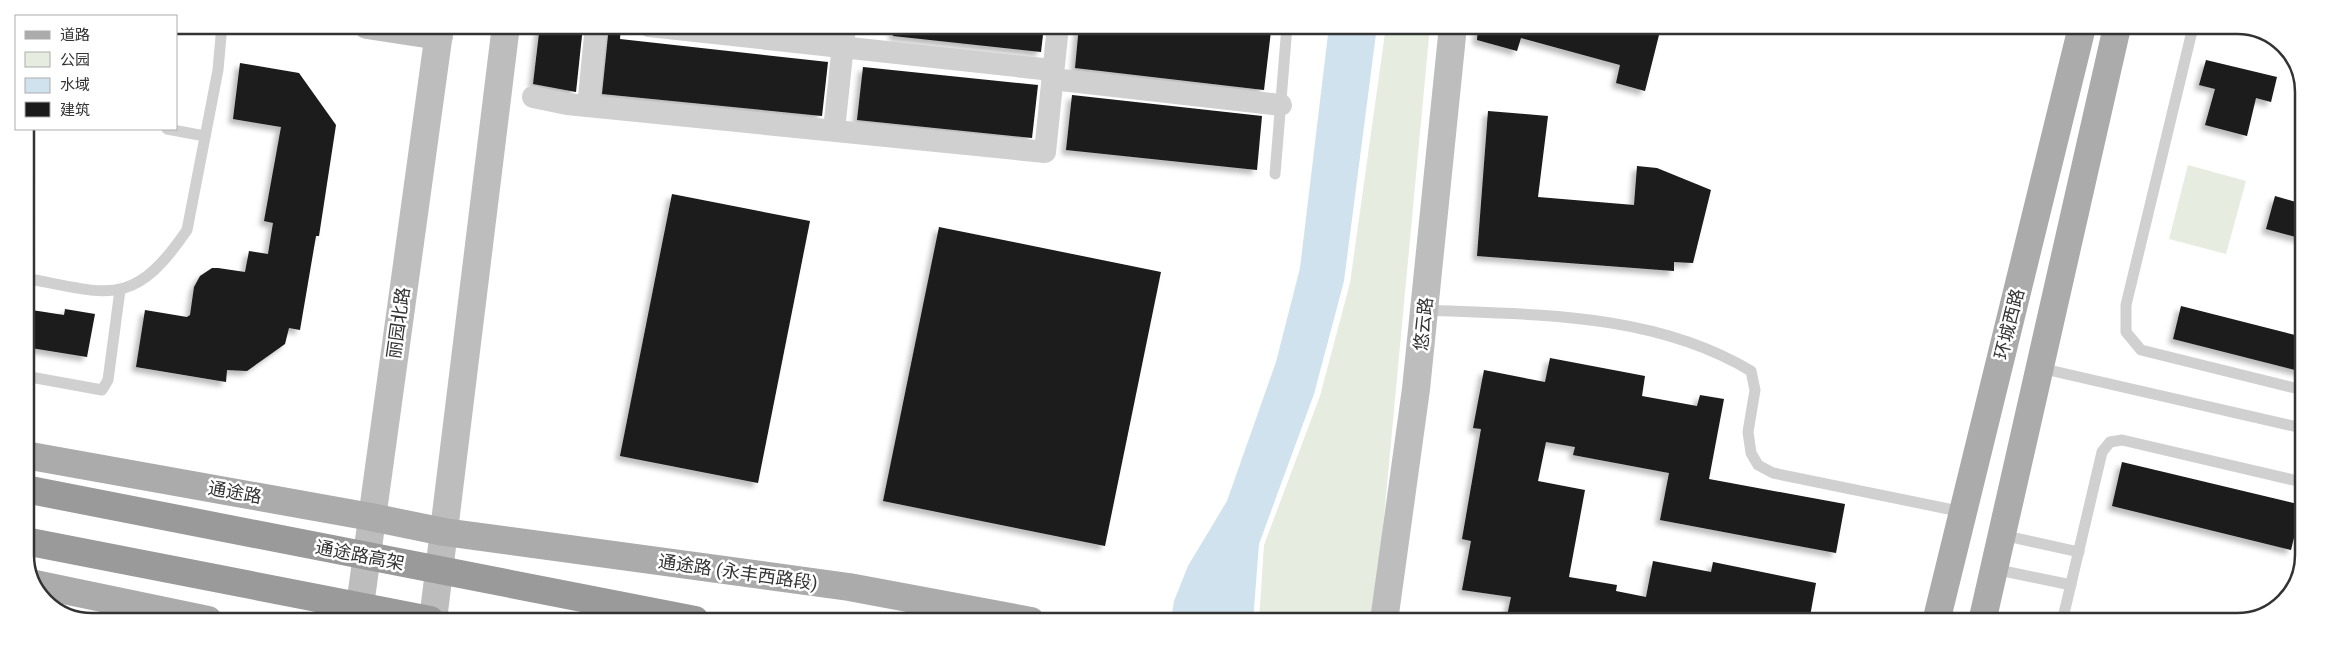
<svg xmlns="http://www.w3.org/2000/svg" width="2329" height="647" font-family="Roboto,'Noto Sans SC',sans-serif">
<defs>
<filter id="shadow"><feDropShadow dx="-4.5" dy="4.5" stdDeviation="2.5" flood-color="#0004"/></filter>
</defs>
<rect width="100%" height="100%" fill="#fff"/>
<!-- green -->
<g fill="#e6ecdf">
<path d="M 1386,26 L 1430,26 L 1375,613 L 1369,621 L 1259,621 L 1264,545 L 1320,396 L 1350,283 Z"/>
<path d="M 2188,165 L 2246,181 L 2226,254 L 2169,239 Z"/>
</g>
<!-- water -->
<path fill="#cfe2ee" d="M 1329,26 L 1377,26 L 1344,281 L 1314,394 L 1259,544 L 1253,621 L 1171,621 L 1174,601 L 1188,566 L 1227,501 L 1276,362 L 1300,268 Z"/>
<!-- building -->
<g fill="#1a1a1a" filter="url(#shadow)">
<path d="M 540,25 L 583,26 L 576,92 L 533,84 Z"/>
<path d="M 609,26 L 621,26 L 620,39 L 828,62 L 822,116 L 602,94 Z"/>
<path d="M 894,26 L 1044,26 L 1041,52 L 893,36 Z"/>
<path d="M 1079,26 L 1220,26 L 1271,31 L 1264,90 L 1075,68 Z"/>
<path d="M 1478,26 L 1618,27 L 1661,27 L 1645,91 L 1616,83 L 1620,65 L 1521,38 L 1517,51 L 1477,40 Z"/>
<path d="M 2206,60 L 2277,77 L 2271,102 L 2256,98 L 2247,136 L 2205,125 L 2215,89 L 2199,85 Z"/>
<path d="M 240,63 L 299,73 L 336,125 L 319,236 L 316,236 L 300,330 L 289,328 L 285,344 L 247,371 L 227,370 L 226,382 L 136,367 L 145,310 L 187,317 L 190,315 L 194,287 L 200,276 L 212,268 L 218,268 L 245,272 L 249,251 L 268,254 L 273,223 L 264,221 L 281,127 L 233,119 Z"/>
<path d="M 863,67 L 1038,85 L 1032,138 L 857,120 Z"/>
<path d="M 1072,95 L 1262,116 L 1257,170 L 1066,150 Z"/>
<path d="M 1488,111 L 1548,116 L 1538,197 L 1634,205 L 1637,166 L 1657,168 L 1711,190 L 1693,263 L 1674,262 L 1674,271 L 1477,256 Z"/>
<path d="M 672,194 L 810,221 L 758,483 L 620,456 Z"/>
<path d="M 2275,196 L 2303,204 L 2303,239 L 2266,229 Z"/>
<path d="M 939,227 L 1161,272 L 1105,546 L 883,501 Z"/>
<path d="M 2181,306 L 2303,337 L 2303,372 L 2173,339 Z"/>
<path d="M 25,309 L 64,315 L 65,309 L 95,314 L 87,357 L 25,347 Z"/>
<path d="M 1550,358 L 1645,376 L 1642,396 L 1697,406 L 1700,395 L 1724,399 L 1709,479 L 1845,504 L 1836,553 L 1660,520 L 1669,473 L 1573,455 L 1575,447 L 1546,442 L 1538,481 L 1585,490 L 1569,577 L 1617,585 L 1616,591 L 1646,597 L 1653,561 L 1711,572 L 1713,562 L 1816,583 L 1809,622 L 1506,621 L 1511,597 L 1462,590 L 1471,541 L 1462,539 L 1481,429 L 1473,428 L 1484,370 L 1545,382 Z"/>
<path d="M 2122,462 L 2302,505 L 2291,550 L 2112,506 Z"/>
</g>
<g fill="none" stroke-linecap="round" stroke-linejoin="round">
<!-- lane -->
<g stroke="#d0d0d0" stroke-width="11">
<path d="M 2193,27 L 2126,305 L 2126,332 L 2141,350 L 2303,390"/>
<path d="M 167,129 L 205,136"/>
<path d="M 1275,174 L 1287,26"/>
<path d="M 25,278 C 109,294 133,309 187,230 L 218,70 L 222,25"/>
<path d="M 1424,310 C 1535,315 1653,312 1751,371 L 1755,390 L 1748,432 L 1751,453 L 1758,465 L 1773,473 L 1963,512"/>
<path d="M 2040,368 L 2302,428"/>
<path d="M 25,376 L 102,390 L 108,380 L 120,290"/>
<path d="M 2002,535 L 2079,552"/>
<path d="M 1994,569 L 2071,585"/>
<path d="M 2301,573 L 2302,571"/>
<path d="M 2062,622 L 2102,452 L 2110,442 L 2122,440 L 2302,482"/>
</g>
<!-- street -->
<g stroke="#d0d0d0" stroke-width="22">
<path d="M 649,26 L 1052,70"/>
<path d="M 1052,79 L 1281,105"/>
<path d="M 533,97 L 567,104 L 1045,152 L 1058,26"/>
<path d="M 588,106 L 596,26"/>
<path d="M 834,130 L 845,26"/>
</g>
<!-- secondary -->
<g stroke="#bdbdbd" stroke-width="28">
<path d="M 367,25 L 439,36"/>
<path d="M 358,620 L 440,25"/>
<path d="M 433,620 L 506,25"/>
<path d="M 1384,621 L 1416,389 L 1453,26"/>
</g>
<!-- primary -->
<g stroke="#ababab" stroke-width="28">
<path d="M 25,455 L 371,517 L 444,532 L 849,587 L 1031,621"/>
<path d="M 35,584 L 208,620"/>
<path d="M 1936,622 L 2082,27"/>
<path d="M 1982,622 L 2117,27"/>
</g>
<!-- highway-bridge -->
<g stroke="#9a9a9a" stroke-width="28">
<path d="M 25,489 L 695,620"/>
<path d="M 25,541 L 430,620"/>
</g>
</g>
<g text-anchor="middle" dominant-baseline="central" stroke-width="5" stroke-linejoin="round" paint-order="stroke">
<!-- street labels -->
<g font-size="18" fill="#333" stroke="#fff">
<text transform="translate(398 323) rotate(-82)">丽园北路</text>
<text transform="translate(1423 324) rotate(-84)">悠云路</text>
<text transform="translate(2009 324) rotate(-76)">环城西路</text>
<text transform="translate(235 492) rotate(10)">通途路</text>
<text transform="translate(360 555) rotate(11)">通途路高架</text>
<text transform="translate(738 572) rotate(8)">通途路 (永丰西路段)</text>
</g>
</g>
<!-- crop -->
<path d="M0 0H2329V647H0ZM92 34H2237A58 58 0 0 1 2295 92V555A58 58 0 0 1 2237 613H92A58 58 0 0 1 34 555V92A58 58 0 0 1 92 34Z" fill="#fff" fill-rule="evenodd"/>
<path fill="none" stroke="#333" stroke-width="2.5" d="M92 34H2237A58 58 0 0 1 2295 92V555A58 58 0 0 1 2237 613H92A58 58 0 0 1 34 555V92A58 58 0 0 1 92 34Z"/>
<!-- legend -->
<rect x="15" y="15" width="162" height="115" fill="#ffffff" stroke="#adadad"/>
<rect x="25" y="31" width="25" height="8" fill="#ababab" stroke="#adadad"/>
<text x="60" y="40" font-size="15" fill="#333333">道路</text>
<rect x="25" y="52" width="25" height="15" fill="#e6ecdf" stroke="#adadad"/>
<text x="60" y="65" font-size="15" fill="#333333">公园</text>
<rect x="25" y="78" width="25" height="15" fill="#cfe2ee" stroke="#adadad"/>
<text x="60" y="90" font-size="15" fill="#333333">水域</text>
<rect x="25" y="102" width="25" height="15" fill="#1a1a1a" stroke="#adadad"/>
<text x="60" y="115" font-size="15" fill="#333333">建筑</text>
</svg>
